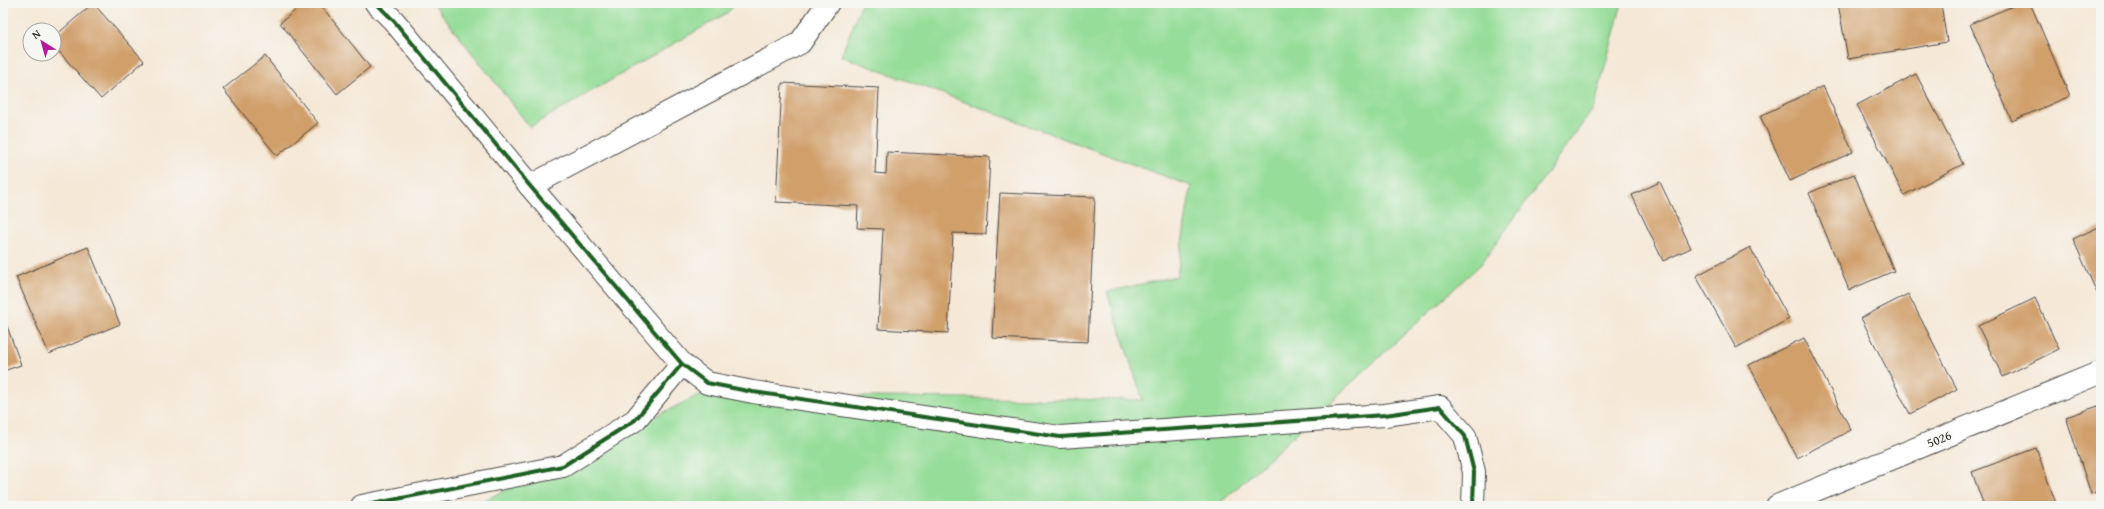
<svg xmlns="http://www.w3.org/2000/svg" width="2104" height="509" font-family="'Gentium Book Plus',serif">
<rect width="100%" height="100%" fill="#f6f6f2"/>
<filter id="ink" filterUnits="userSpaceOnUse"><feTurbulence type="fractalNoise" baseFrequency=".025" numOctaves="2"/><feDisplacementMap in="SourceGraphic" scale="8" xChannelSelector="R" yChannelSelector="G"/><feConvolveMatrix kernelMatrix="1 2 1 2 8 2 1 2 1" color-interpolation-filters="sRGB"/></filter>
<filter id="wash" filterUnits="userSpaceOnUse"><feTurbulence type="fractalNoise" baseFrequency=".012" numOctaves="4" result="noise"/><feDisplacementMap in="SourceGraphic" scale="16" xChannelSelector="R" yChannelSelector="G"/><feGaussianBlur stdDeviation="0.9" result="paint"/><feColorMatrix in="noise" values="0 0 0 0 0 0 0 0 0 0 0 0 0 0 0 0 0 1.4 0 .05"/><feComposite in="paint" operator="in"/></filter>
<g filter="url(#wash)">
<rect width="100%" height="100%" fill="#f5e8d7"/>
<!-- green -->
<g fill="#95dd98" stroke="#608462">
<path d="M 433,3 L 737,3 L 727,13 L 530,127 Z"/>
<path d="M 862,3 L 1622,3 L 1594,108 L 1481,264 L 1217,506 L 473,506 L 699,395 L 1143,400 L 1107,292 L 1177,276 L 1191,186 L 841,56 Z"/>
</g>
<g id="blocks">
<!-- building -->
<g fill="#d09f6b">
<path d="M 93,3 L 144,61 L 101,99 L 54,46 L 54,37 Z"/>
<path d="M 304,3 L 319,3 L 370,67 L 337,94 L 280,23 Z"/>
<path d="M 1838,3 L 1941,3 L 1947,42 L 1848,59 Z"/>
<path d="M 2020,3 L 2030,3 L 2070,96 L 2012,121 L 1970,24 Z"/>
<path d="M 265,56 L 318,123 L 277,156 L 223,89 Z"/>
<path d="M 1916,74 L 1963,164 L 1904,195 L 1857,105 Z"/>
<path d="M 782,83 L 879,88 L 875,173 L 886,174 L 887,152 L 990,157 L 986,234 L 953,233 L 948,333 L 878,329 L 883,229 L 857,228 L 858,206 L 776,202 Z"/>
<path d="M 1823,86 L 1853,152 L 1790,181 L 1760,116 Z"/>
<path d="M 1854,174 L 1894,271 L 1849,290 L 1809,193 Z"/>
<path d="M 1660,182 L 1691,248 L 1663,261 L 1632,195 Z"/>
<path d="M 1000,193 L 1095,197 L 1088,342 L 992,338 Z"/>
<path d="M 2101,226 L 2101,302 L 2073,239 Z"/>
<path d="M 88,247 L 120,324 L 49,354 L 16,277 Z"/>
<path d="M 1750,247 L 1789,319 L 1736,348 L 1696,276 Z"/>
<path d="M 1908,294 L 1957,389 L 1910,414 L 1861,318 Z"/>
<path d="M 2035,298 L 2059,349 L 2003,377 L 1978,326 Z"/>
<path d="M 3,315 L 21,365 L 3,371 Z"/>
<path d="M 1804,338 L 1851,430 L 1797,458 L 1749,365 Z"/>
<path d="M 2101,405 L 2101,491 L 2091,494 L 2066,417 Z"/>
<path d="M 2036,448 L 2057,506 L 1984,506 L 1972,472 Z"/>
</g>
</g>
</g>
<g filter="url(#ink)">
<use href="#blocks" fill-opacity="0" stroke="#494745" stroke-width="1"/>
<g fill="none" stroke-linecap="round" stroke-linejoin="round">
<defs>
<g id="minor">
<path d="M 376,3 L 394,21 L 530,186 L 682,364 L 707,383 L 753,392 L 1060,437 L 1385,415 L 1440,407 L 1465,436 L 1474,472 L 1473,506"/>
<path d="M 530,186 L 800,43 L 828,3"/>
<path d="M 362,506 L 563,466 L 635,420 L 682,364"/>
<path d="M 1777,506 L 2101,372"/>
</g>
</defs>
<!-- minor casing -->
<use href="#minor" stroke="#494745" stroke-width="24"/>
<!-- minor -->
<use href="#minor" stroke="#fff" stroke-width="22"/>
<defs>
<g id="cycleway">
<path d="M 376,3 L 394,21 L 530,186 L 682,364 L 707,383 L 753,392 L 1060,437 L 1385,415 L 1440,407 L 1465,436 L 1474,472 L 1473,506"/>
<path d="M 362,506 L 563,466 L 635,420 L 682,364"/>
</g>
</defs>
<!-- cycleway casing -->
<use href="#cycleway" stroke="#f6f6f2" stroke-width="6"/>
<!-- cycleway -->
<use href="#cycleway" stroke="#1b5e20" stroke-width="4"/>
</g>
</g>
<g text-anchor="middle" dominant-baseline="central" stroke-width="3.5" stroke-linejoin="round" paint-order="stroke">
<!-- street labels -->
<g font-size="13" fill="#2b2b2b" stroke="#f6f6f2">
<text transform="translate(1939 439) rotate(-22)">5026</text>
</g>
</g>
<!-- margin -->
<rect width="2104" height="509" fill="none" stroke="#f6f6f2" stroke-width="16"/>
<!-- north arrow -->
<g transform="translate(42 42) rotate(323)"><circle r="19" fill="#f6f6f2" stroke="#a5a5a2"/>
<path d="M0-3L7 15L0 10L-7 15Z" fill="#b5179e"/>
<text y="-6" font-size="11" font-weight="bold" text-anchor="middle" fill="#2b2b2b">N</text>
</g>
</svg>
